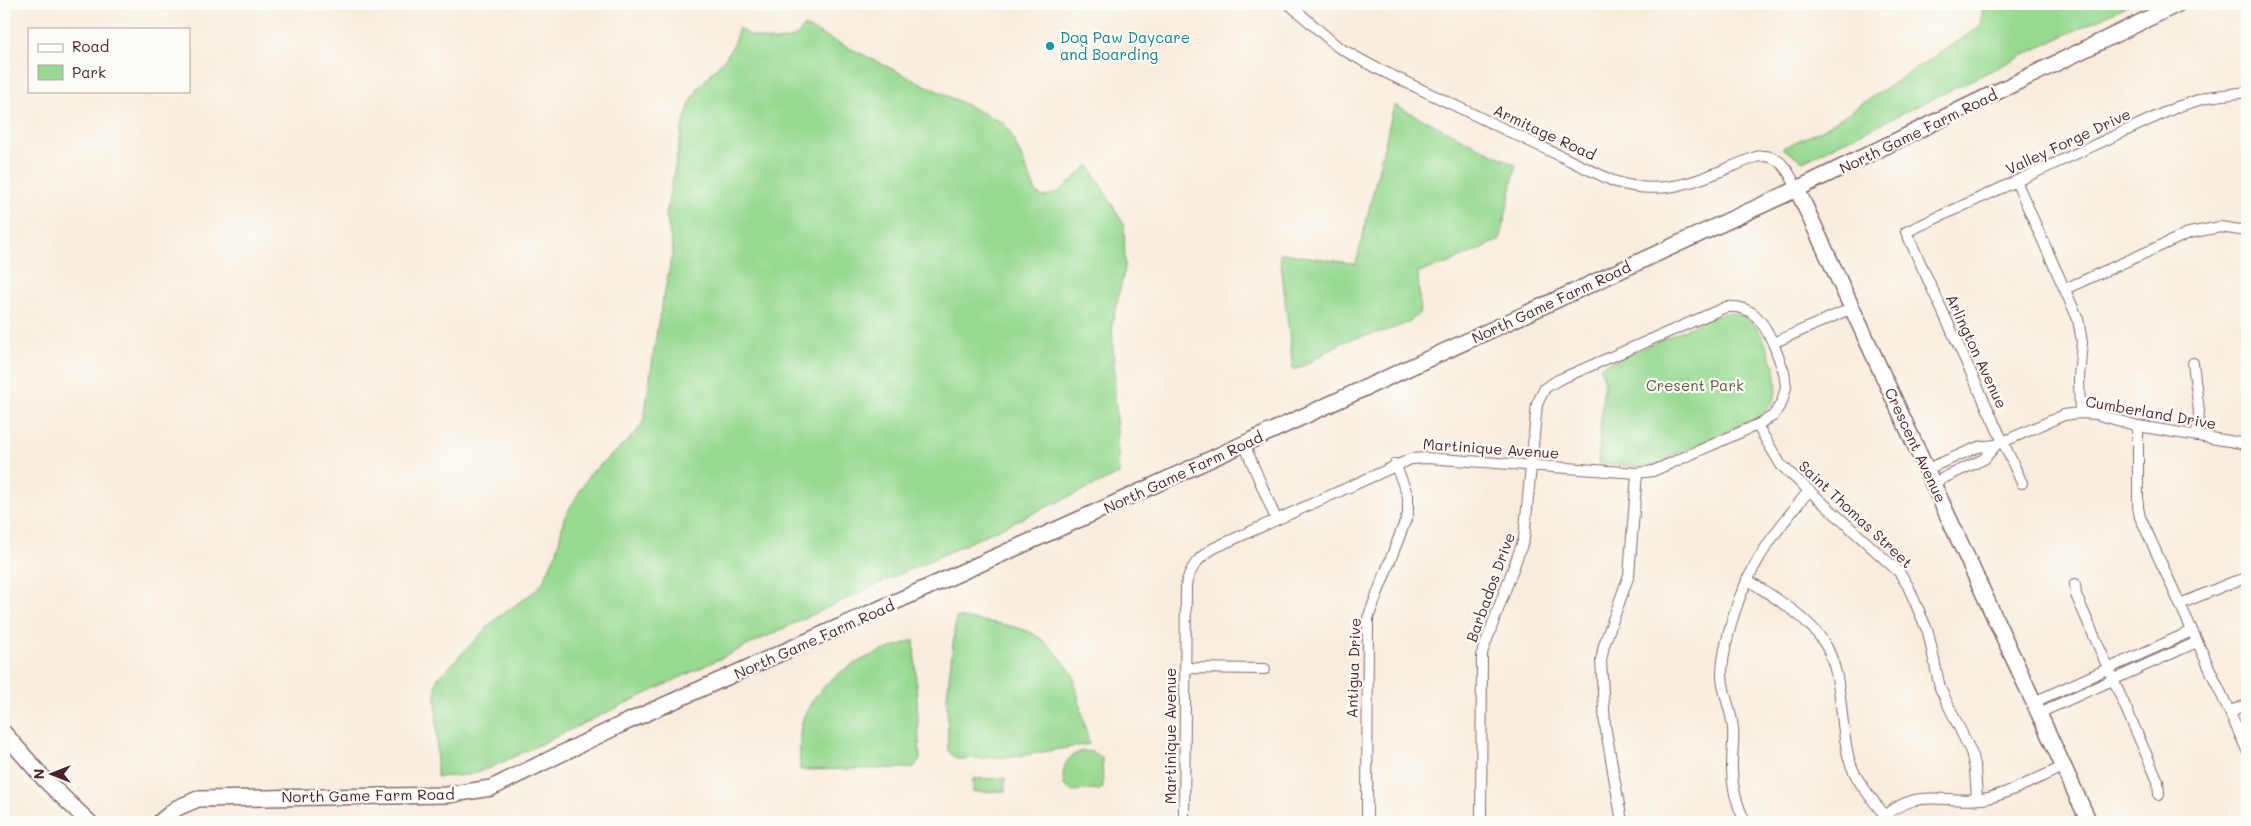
<svg xmlns="http://www.w3.org/2000/svg" width="2251" height="826" font-family="Mali,sans-serif">
<rect width="100%" height="100%" fill="#fdfcf7"/>
<filter id="ink" filterUnits="userSpaceOnUse"><feTurbulence type="fractalNoise" baseFrequency=".02" numOctaves="2"/><feDisplacementMap in="SourceGraphic" scale="10" xChannelSelector="R" yChannelSelector="G"/><feConvolveMatrix kernelMatrix="1 2 1 2 8 2 1 2 1" color-interpolation-filters="sRGB"/></filter>
<filter id="wash" filterUnits="userSpaceOnUse"><feTurbulence type="fractalNoise" baseFrequency=".0096" numOctaves="4" result="noise"/><feDisplacementMap in="SourceGraphic" scale="20" xChannelSelector="R" yChannelSelector="G"/><feGaussianBlur stdDeviation="1.12" result="paint"/><feColorMatrix in="noise" values="0 0 0 0 0 0 0 0 0 0 0 0 0 0 0 0 0 1.4 0 .05"/><feComposite in="paint" operator="in"/></filter>
<g filter="url(#wash)">
<rect width="100%" height="100%" fill="#f8eddd"/>
<!-- green -->
<g fill="#96d990" stroke="#707c5e">
<path d="M 1983,4 L 2130,4 L 1803,161 L 1782,148 L 1822,130 L 1981,26 Z"/>
<path d="M 804,26 L 1003,123 L 1012,136 L 1037,194 L 1044,197 L 1060,191 L 1089,165 L 1124,225 L 1125,268 L 1112,324 L 1119,474 L 837,603 L 492,767 L 468,775 L 437,777 L 436,683 L 438,678 L 497,618 L 535,591 L 543,582 L 557,551 L 564,518 L 590,474 L 632,437 L 641,426 L 644,419 L 657,330 L 673,250 L 666,214 L 683,125 L 690,103 L 699,87 L 726,57 L 733,45 L 739,28 C 754,41 795,49 804,26 Z"/>
<path d="M 1394,105 L 1516,165 L 1501,237 L 1500,240 L 1449,263 L 1418,272 L 1420,311 C 1411,329 1367,334 1349,340 C 1329,347 1313,364 1293,370 L 1280,255 L 1283,253 L 1356,264 Z"/>
<path d="M 1728,313 C 1753,315 1760,329 1768,350 C 1779,377 1784,402 1755,419 L 1651,466 L 1635,467 L 1598,463 L 1604,378 L 1600,367 L 1715,316 Z"/>
<path d="M 956,617 C 978,621 1004,623 1025,630 C 1044,637 1063,659 1073,675 L 1089,744 L 1013,757 L 957,759 L 948,751 L 947,697 Z"/>
<path d="M 914,640 L 920,760 L 913,768 L 800,770 C 800,756 798,729 804,716 C 826,669 869,655 914,640 Z"/>
<path d="M 1083,751 L 1092,752 L 1102,757 L 1103,787 L 1098,791 L 1097,789 L 1071,791 L 1064,785 C 1061,768 1066,756 1083,751 Z"/>
<path d="M 1005,778 L 1005,791 L 973,792 L 973,779 Z"/>
</g>
</g>
<g filter="url(#ink)">
<g fill="none" stroke-linecap="round" stroke-linejoin="round">
<defs>
<g id="street">
<path d="M 1289,4 L 1338,47 L 1374,67 L 1613,181 C 1669,200 1705,176 1756,157 C 1778,151 1789,171 1797,189"/>
<path d="M 2016,181 L 2078,319 L 2082,342 L 2079,377 L 2080,413"/>
<path d="M 2065,289 L 2189,233 L 2220,227 L 2247,231"/>
<path d="M 2193,363 L 2199,411 L 2197,435"/>
<path d="M 1757,425 L 1781,465 L 1899,572 L 1908,586 L 1928,632 L 1940,688 L 1971,752 L 1975,769 L 1977,799"/>
<path d="M 2138,426 L 2138,507 L 2140,517 L 2247,750"/>
<path d="M 1244,444 L 1276,519"/>
<path d="M 1927,469 L 1978,447 L 1996,445 L 2064,415 L 2080,413 L 2096,414 L 2138,426 L 2247,444"/>
<path d="M 1933,483 L 1984,459 L 1996,445"/>
<path d="M 2022,483 L 1906,232 L 2177,107 L 2208,97 L 2247,92"/>
<path d="M 1747,579 C 1772,597 1805,614 1823,641 C 1844,671 1839,723 1849,759 C 1856,783 1875,802 1890,822"/>
<path d="M 2075,584 L 2076,595 L 2158,781 L 2159,795"/>
<path d="M 2180,604 L 2233,582 L 2247,578"/>
<path d="M 1185,668 L 1265,669"/>
<path d="M 2034,702 L 2192,631"/>
<path d="M 2230,711 L 2247,705"/>
<path d="M 2039,713 L 2197,642"/>
<path d="M 1184,822 L 1186,585 C 1190,567 1199,557 1214,548 L 1411,459 L 1426,458 L 1637,473 L 1653,471 L 1757,425 L 1773,416 L 1782,402 L 1786,387 L 1784,372 L 1773,343 L 1852,308"/>
<path d="M 1367,822 L 1368,618 L 1408,514 L 1408,496 L 1395,464"/>
<path d="M 1481,822 L 1482,653 L 1524,539 L 1537,404 L 1545,388 L 1558,380 L 1726,307 C 1753,304 1763,322 1773,343"/>
<path d="M 1622,822 L 1605,725 L 1601,661 L 1604,645 L 1629,575 L 1637,473"/>
<path d="M 1745,822 C 1736,803 1731,785 1732,764 C 1732,752 1734,741 1733,729 C 1732,710 1722,693 1722,674 C 1722,661 1725,648 1728,636 C 1741,577 1770,537 1808,492"/>
<path d="M 1879,822 C 1916,783 1944,806 1988,798 C 2014,792 2039,777 2063,767"/>
</g>
<g id="secondary">
<path d="M 1797,189 L 2089,822"/>
<path d="M 4,733 L 45,780 L 89,822"/>
<path d="M 160,822 L 177,808 L 198,799 L 447,795 L 491,788 L 620,725 L 1098,511 L 1797,189 L 2178,4"/>
</g>
</defs>
<!-- street casing -->
<use href="#street" stroke="#876769" stroke-width="12"/>
<!-- secondary casing -->
<use href="#secondary" stroke="#876769" stroke-width="18"/>
<!-- street -->
<use href="#street" stroke="#fff" stroke-width="10"/>
<!-- secondary -->
<use href="#secondary" stroke="#fff" stroke-width="15"/>
</g>
</g>
<!-- markers -->
<circle fill="#0f9aa8" stroke="#fdfcf7" stroke-width="2" cx="1050" cy="46" r="5"/>
<g text-anchor="middle" dominant-baseline="central" stroke-width="4.5" stroke-linejoin="round" paint-order="stroke">
<!-- culture labels -->
<g font-size="15" fill="#0d838f" stroke="#fdfcf7" text-anchor="start">
<text x="1060" y="37">Dog Paw Daycare<tspan x="1060" dy="17">and Boarding</tspan></text>
</g>
<!-- street labels -->
<g font-size="15" fill="#4a1f2b" stroke="#fdfcf7">
<text transform="translate(1918 131) rotate(-26)">North Game Farm Road</text>
<text transform="translate(1545 132) rotate(25)">Armitage Road</text>
<text transform="translate(2068 141) rotate(-25)">Valley Forge Drive</text>
<text transform="translate(1551 302) rotate(-25)">North Game Farm Road</text>
<text transform="translate(1977 351) rotate(65)">Arlington Avenue</text>
<text transform="translate(2151 412) rotate(10)">Cumberland Drive</text>
<text transform="translate(1916 445) rotate(65)">Crescent Avenue</text>
<text transform="translate(1491 448) rotate(4)">Martinique Avenue</text>
<text transform="translate(1183 472) rotate(-25)">North Game Farm Road</text>
<text transform="translate(1856 514) rotate(43)">Saint Thomas Street</text>
<text transform="translate(1490 587) rotate(-70)">Barbados Drive</text>
<text transform="translate(814 639) rotate(-24)">North Game Farm Road</text>
<text transform="translate(1353 668) rotate(-88)">Antigua Drive</text>
<text transform="translate(1170 736) rotate(-90)">Martinique Avenue</text>
<text transform="translate(368 795) rotate(-1)">North Game Farm Road</text>
</g>
<!-- park labels -->
<g font-size="15" fill="#615749" stroke="#fdfcf7">
<text x="1695" y="385">Cresent Park</text>
</g>
</g>
<!-- margin -->
<rect width="2251" height="826" fill="none" stroke="#fdfcf7" stroke-width="20"/>
<!-- legend -->
<rect x="28" y="28" width="162" height="65" fill="#fdfcf7" stroke="#b5a4a5"/>
<rect x="38" y="44" width="25" height="8" fill="#ffffff" stroke="#b5a4a5"/>
<text x="72" y="52" font-size="15" fill="#4a1f2b">Road</text>
<rect x="38" y="65" width="25" height="15" fill="#96d990" stroke="#b5a4a5"/>
<text x="72" y="78" font-size="15" fill="#4a1f2b">Park</text>
<!-- north arrow -->
<g transform="translate(52 774) rotate(270)" stroke="#fdfcf7" stroke-width="4" paint-order="stroke">
<path d="M0-4L9 19L0 12L-9 19Z" fill="#4a1f2b"/>
<text y="-8" font-size="14" font-weight="bold" text-anchor="middle" fill="#4a1f2b">N</text>
</g>
</svg>
